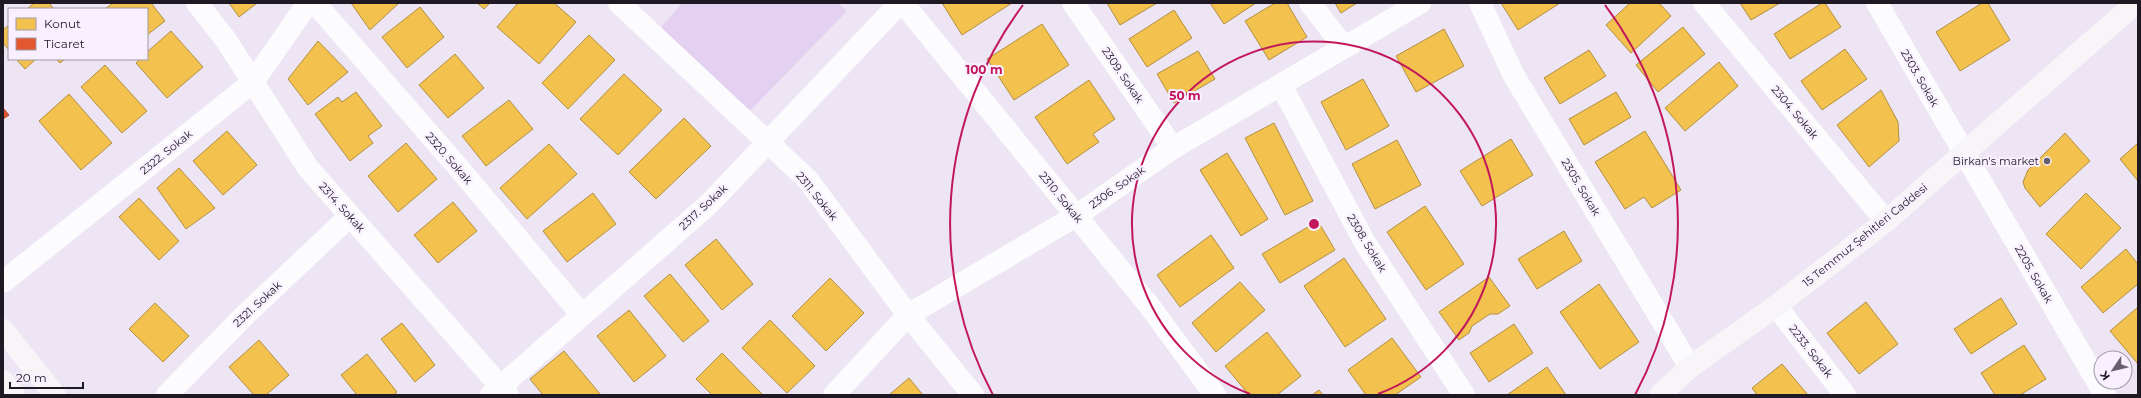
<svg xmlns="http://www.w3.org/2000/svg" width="2141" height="398" font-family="Montserrat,sans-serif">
<rect width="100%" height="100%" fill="#ede5f3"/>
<!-- green -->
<path fill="#e4d1f2" d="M 682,3 L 838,3 L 847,11 L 749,112 L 659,30 Z"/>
<!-- homes -->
<g fill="#f2c14e" stroke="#b38f41">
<path d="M 34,3 L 49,3 L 54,9 L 27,9 Z"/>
<path d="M 113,3 L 151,3 L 165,21 L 147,35 L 147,9 L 105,9 Z"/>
<path d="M 229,3 L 257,3 L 239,17 Z"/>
<path d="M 351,3 L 399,3 L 370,30 Z"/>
<path d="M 477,3 L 490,3 L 484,9 Z"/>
<path d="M 518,3 L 554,3 L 576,22 L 539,64 L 497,27 Z"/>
<path d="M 942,3 L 1012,3 L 962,35 Z"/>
<path d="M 1107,3 L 1157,3 L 1120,25 Z"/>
<path d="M 1210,3 L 1256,3 L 1224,24 Z"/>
<path d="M 1275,3 L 1287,3 L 1307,37 L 1269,60 L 1245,21 Z"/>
<path d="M 1335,3 L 1357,3 L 1341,13 Z"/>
<path d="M 1501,3 L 1560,3 L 1518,30 Z"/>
<path d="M 1630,3 L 1659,3 L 1671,16 L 1631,53 L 1606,25 Z"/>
<path d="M 1740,3 L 1780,3 L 1751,20 Z"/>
<path d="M 1822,3 L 1825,3 L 1841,27 L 1790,59 L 1774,34 Z"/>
<path d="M 1982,3 L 1988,3 L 2010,40 L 1960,71 L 1936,32 Z"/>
<path d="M 420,7 L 444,37 L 407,68 L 382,37 Z"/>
<path d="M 1174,10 L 1192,38 L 1147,67 L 1129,39 Z"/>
<path d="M 1042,24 L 1069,65 L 1014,100 L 987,59 Z"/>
<path d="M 9,25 L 9,50 L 3,43 L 3,30 Z"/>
<path d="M 1683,27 L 1705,54 L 1658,92 L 1636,65 Z"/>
<path d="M 1444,29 L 1464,66 L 1416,92 L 1396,56 Z"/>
<path d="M 171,31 L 203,67 L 167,98 L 136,63 L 140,59 L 147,59 L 147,52 Z"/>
<path d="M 589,35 L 615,60 L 568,109 L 542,83 Z"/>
<path d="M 318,41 L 348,72 L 308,105 L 288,79 Z"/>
<path d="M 1845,49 L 1867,79 L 1822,110 L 1801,81 Z"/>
<path d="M 1589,50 L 1606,76 L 1560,104 L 1544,78 Z"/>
<path d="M 1198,51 L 1215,79 L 1174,103 L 1157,74 Z"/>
<path d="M 455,54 L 484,88 L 448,118 L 419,85 Z"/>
<path d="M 16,59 L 36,59 L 25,69 Z"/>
<path d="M 56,59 L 65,59 L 60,63 Z"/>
<path d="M 1719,62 L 1738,86 L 1685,131 L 1665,108 Z"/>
<path d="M 105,65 L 147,111 L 122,133 L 81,87 Z"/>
<path d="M 624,74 L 662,110 L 618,155 L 580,119 Z"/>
<path d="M 1363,79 L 1389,126 L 1346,150 L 1321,102 Z"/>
<path d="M 1089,80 L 1115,119 L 1093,134 L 1099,142 L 1067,164 L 1035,117 Z"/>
<path d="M 1881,90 L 1898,122 L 1899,141 L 1869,167 L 1837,125 Z"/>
<path d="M 356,92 L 382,126 L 368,136 L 373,143 L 350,161 L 315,114 L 338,97 L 342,102 Z"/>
<path d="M 1616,92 L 1631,117 L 1584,145 L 1569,119 Z"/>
<path d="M 69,94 L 112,143 L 81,170 L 39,121 Z"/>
<path d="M 509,100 L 533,129 L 486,166 L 462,136 Z"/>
<path d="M 684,118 L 711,146 L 656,199 L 629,172 Z"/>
<path d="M 1274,123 L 1313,201 L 1285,215 L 1245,138 Z"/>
<path d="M 227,131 L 257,165 L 223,195 L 193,161 Z"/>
<path d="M 1645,131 L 1681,190 L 1652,208 L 1644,197 L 1625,209 L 1595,162 Z"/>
<path d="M 2065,133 L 2090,161 L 2040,207 L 2025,188 L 2023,182 L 2028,170 Z"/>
<path d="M 1511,139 L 1533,175 L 1482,206 L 1460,171 Z"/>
<path d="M 1397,140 L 1421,185 L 1375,209 L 1352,164 Z"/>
<path d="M 406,143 L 437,179 L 398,212 L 368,176 Z"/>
<path d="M 2138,143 L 2138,181 L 2120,159 Z"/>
<path d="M 549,144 L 577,174 L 527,219 L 500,188 Z"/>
<path d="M 1227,153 L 1268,219 L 1241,236 L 1200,170 Z"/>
<path d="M 179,168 L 215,208 L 186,229 L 157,188 Z"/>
<path d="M 593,193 L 616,224 L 567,262 L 543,231 Z"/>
<path d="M 2086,193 L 2121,228 L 2081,269 L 2046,234 Z"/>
<path d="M 139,198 L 179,241 L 159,260 L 119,217 Z"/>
<path d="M 453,202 L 477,231 L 438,263 L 414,235 Z"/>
<path d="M 1425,206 L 1464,264 L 1426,290 L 1387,232 Z"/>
<path d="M 1318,221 L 1335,250 L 1280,283 L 1262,254 Z"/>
<path d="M 1564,231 L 1582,261 L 1537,289 L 1518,259 Z"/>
<path d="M 1211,235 L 1234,268 L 1180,307 L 1157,275 Z"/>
<path d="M 716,239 L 753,284 L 722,310 L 685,265 Z"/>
<path d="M 2126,249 L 2138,264 L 2138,284 L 2103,313 L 2081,287 Z"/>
<path d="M 1344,258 L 1386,319 L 1345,347 L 1304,286 Z"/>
<path d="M 670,274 L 709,321 L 683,342 L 644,296 Z"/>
<path d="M 1489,277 L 1510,306 L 1498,314 L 1490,314 L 1472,326 L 1469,333 L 1459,340 L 1439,312 Z"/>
<path d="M 830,278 L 864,313 L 826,351 L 792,316 Z"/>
<path d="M 1240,282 L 1265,310 L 1216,352 L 1192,323 Z"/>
<path d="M 1599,284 L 1639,342 L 1600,369 L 1560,312 Z"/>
<path d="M 2001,298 L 2017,324 L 1971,354 L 1954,329 Z"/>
<path d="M 1866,302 L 1898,344 L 1859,374 L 1827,333 Z"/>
<path d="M 155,303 L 189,336 L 163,362 L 129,329 Z"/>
<path d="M 2138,307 L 2138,364 L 2110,331 Z"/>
<path d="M 629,310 L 666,356 L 634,382 L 597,336 Z"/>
<path d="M 770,320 L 815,366 L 787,393 L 742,348 Z"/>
<path d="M 402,323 L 435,365 L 415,382 L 381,339 Z"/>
<path d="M 1514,324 L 1533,353 L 1489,382 L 1470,353 Z"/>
<path d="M 1267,332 L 1301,376 L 1277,395 L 1249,395 L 1225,366 Z"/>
<path d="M 1392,338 L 1421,377 L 1395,395 L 1366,395 L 1348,370 Z"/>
<path d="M 259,340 L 289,375 L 266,395 L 254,395 L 229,367 Z"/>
<path d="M 2024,345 L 2046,379 L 2020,395 L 1995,395 L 1981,373 Z"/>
<path d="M 564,351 L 601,395 L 543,395 L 530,379 Z"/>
<path d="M 722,353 L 763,395 L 712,395 L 696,379 Z"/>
<path d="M 367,354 L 397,392 L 394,395 L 357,395 L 341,375 Z"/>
<path d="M 1782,364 L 1808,395 L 1757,395 L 1752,388 Z"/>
<path d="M 1547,367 L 1566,395 L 1507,395 Z"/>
<path d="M 909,378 L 923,395 L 889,395 Z"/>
<path d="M 1319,390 L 1323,395 L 1312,395 Z"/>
</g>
<!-- shops -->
<path fill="#e4572e" stroke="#a9442b" d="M 3,108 L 9,115 L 3,119 Z"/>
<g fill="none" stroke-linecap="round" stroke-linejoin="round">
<!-- street -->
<g stroke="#fcfbfd" stroke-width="22">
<path d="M 197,3 L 226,40 L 308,168 L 508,395"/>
<path d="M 315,3 L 458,167 L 581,314"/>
<path d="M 619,3 L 808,180 L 908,315 L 973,395"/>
<path d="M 903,3 L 1148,304 L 1215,395"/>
<path d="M 1073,3 L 1173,148"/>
<path d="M 1310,3 L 1344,47"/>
<path d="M 1480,3 L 1514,76 L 1690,367"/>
<path d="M 1704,3 L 1886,221"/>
<path d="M 1877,3 L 2105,395"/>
<path d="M 1281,85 L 1364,241 L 1464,395"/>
<path d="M 3,282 L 253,82 L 308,3"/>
<path d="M 1776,306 L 1845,395"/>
<path d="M 167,395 L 244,316 L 350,216"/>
<path d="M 491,395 L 709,204 L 900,3"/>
<path d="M 834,395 L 908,315 L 1076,216 L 1173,148 L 1420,3"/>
</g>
<!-- secondary -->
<g stroke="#f8f5f9" stroke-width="22">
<path d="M 3,330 L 55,395"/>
<path d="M 3,381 L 14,395"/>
<path d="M 1660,395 L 1690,367 L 1776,306 L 1886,221 L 2136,3"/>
</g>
</g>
<!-- distance rings -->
<g fill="none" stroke="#c2185b" stroke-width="2">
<path d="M1250 394A182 182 0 1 1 1378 394"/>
<path d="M993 395A364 364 0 0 1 1023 5M1605 5A364 364 0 0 1 1635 395"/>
</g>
<!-- markers -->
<circle fill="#67606c" stroke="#f8efff" stroke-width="1.5" cx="2047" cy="161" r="4"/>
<g text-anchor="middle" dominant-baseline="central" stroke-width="4" stroke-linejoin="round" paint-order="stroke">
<!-- street labels -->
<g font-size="11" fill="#1f1923" stroke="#f8efff">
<text transform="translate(1123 75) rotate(56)">2309. Sokak</text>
<text transform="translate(1920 78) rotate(60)">2303. Sokak</text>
<text transform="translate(1795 112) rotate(50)">2304. Sokak</text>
<text transform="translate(166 152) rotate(-39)">2322. Sokak</text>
<text transform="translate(449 158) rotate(49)">2320. Sokak</text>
<text transform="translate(1117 187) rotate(-35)">2306. Sokak</text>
<text transform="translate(1581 187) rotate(59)">2305. Sokak</text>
<text transform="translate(817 196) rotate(51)">2311. Sokak</text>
<text transform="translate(1061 197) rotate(51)">2310. Sokak</text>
<text transform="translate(342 207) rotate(48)">2314. Sokak</text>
<text transform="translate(703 207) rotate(-43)">2317. Sokak</text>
<text transform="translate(1865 235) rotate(-39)">15 Temmuz Şehitleri Caddesi</text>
<text transform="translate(1367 243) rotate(59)">2308. Sokak</text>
<text transform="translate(2034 274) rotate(60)">2205. Sokak</text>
<text transform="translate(257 304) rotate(-43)">2321. Sokak</text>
<text transform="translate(1811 351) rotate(52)">2233. Sokak</text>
</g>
<!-- poi labels -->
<g font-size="11" fill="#1f1923" stroke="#f8efff" text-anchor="end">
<text x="2039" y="161">Birkan's market</text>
</g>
</g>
<circle cx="1314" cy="224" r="6" fill="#c2185b" stroke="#f8efff" stroke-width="2"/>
<g font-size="12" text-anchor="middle" font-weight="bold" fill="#c2185b" stroke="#f8efff" stroke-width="4" stroke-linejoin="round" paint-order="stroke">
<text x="984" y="74">100 m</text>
<text x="1185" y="100">50 m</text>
</g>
<!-- border -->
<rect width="2141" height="398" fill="none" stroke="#1f1923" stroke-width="8"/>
<!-- legend -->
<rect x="8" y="8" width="140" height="52" fill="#f8efff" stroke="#a199a7"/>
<rect x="16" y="18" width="20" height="12" fill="#f2c14e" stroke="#a199a7"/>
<text x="44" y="28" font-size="12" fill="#1f1923">Konut</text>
<rect x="16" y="38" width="20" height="12" fill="#e4572e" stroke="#a199a7"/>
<text x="44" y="48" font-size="12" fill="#1f1923">Ticaret</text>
<!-- north arrow -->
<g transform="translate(2113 370) rotate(235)"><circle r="19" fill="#f8efff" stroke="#a199a7"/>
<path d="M0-3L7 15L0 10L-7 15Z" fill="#67606c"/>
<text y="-6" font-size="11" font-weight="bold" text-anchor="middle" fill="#1f1923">K</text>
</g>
<!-- scale -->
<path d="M10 382v6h73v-6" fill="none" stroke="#1f1923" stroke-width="2"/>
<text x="16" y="382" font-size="12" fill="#1f1923" stroke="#f8efff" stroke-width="3" paint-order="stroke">20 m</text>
</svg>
